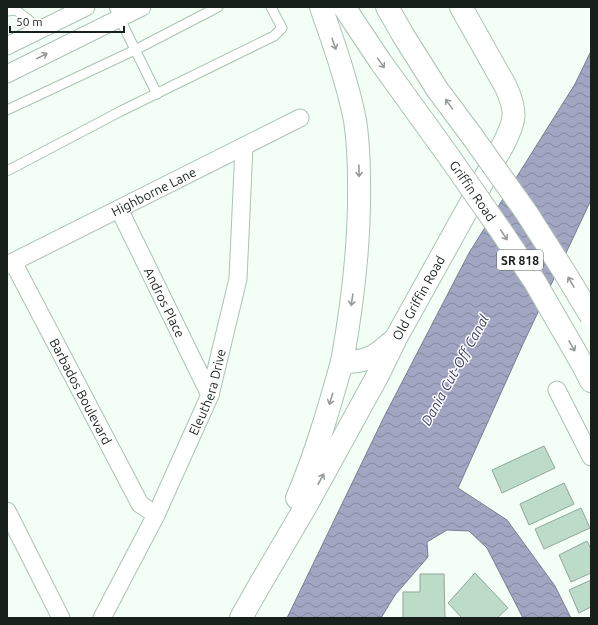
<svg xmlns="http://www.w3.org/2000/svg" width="598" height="625" font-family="Ubuntu,sans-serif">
<defs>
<pattern id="water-waves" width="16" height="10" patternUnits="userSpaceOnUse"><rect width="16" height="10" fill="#a2a6c3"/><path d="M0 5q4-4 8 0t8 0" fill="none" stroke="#83879e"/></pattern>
</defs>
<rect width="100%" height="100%" fill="#f3fef7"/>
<!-- water -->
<path fill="url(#water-waves)" stroke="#787e91" d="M 591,51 L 591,200 L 523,344 L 458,488 L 507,520 L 555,586 L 571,618 L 523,618 L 487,548 L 469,531 L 447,530 L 427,542 L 428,557 L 395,595 L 381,618 L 287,618 L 384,417 L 469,253 L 575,84 Z"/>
<!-- building -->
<g fill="#bcdbc8" stroke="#8fa798">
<path d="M 544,446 L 555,468 L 502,493 L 492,470 Z"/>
<path d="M 564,483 L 574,504 L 529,525 L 520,504 Z"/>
<path d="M 581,508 L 590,528 L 544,549 L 535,529 Z"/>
<path d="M 587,541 L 591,549 L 591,573 L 571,582 L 559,555 Z"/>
<path d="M 475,573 L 508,608 L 497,618 L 462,618 L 448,603 Z"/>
<path d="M 420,574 L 444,574 L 445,618 L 403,618 L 403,592 L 420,592 Z"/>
<path d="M 591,580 L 591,607 L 579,613 L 569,590 Z"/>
</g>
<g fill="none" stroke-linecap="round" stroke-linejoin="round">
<defs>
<g id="service">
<path d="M 114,7 L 157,94"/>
<path d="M 7,11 L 16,10 L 30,21 L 36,31"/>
<path d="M 7,110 L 135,50 L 218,7"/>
<path d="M 7,171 L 121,111 L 274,36 L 282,28 L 271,7"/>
</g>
<g id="minor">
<path d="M 7,46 L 86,7"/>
<path d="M 7,74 L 142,7"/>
<path id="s1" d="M 119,209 L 210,395"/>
<path id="s2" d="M 13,262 L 140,504 L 156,515"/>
<path id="s3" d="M 7,265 L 300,118"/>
<path d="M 557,390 L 591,457"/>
<path d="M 7,511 L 61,618"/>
<path id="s4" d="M 102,618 L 156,515 L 210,395 L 238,279 L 244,146"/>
</g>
<g id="tertiary">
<path d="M 297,498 C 316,454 329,408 342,362 C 367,362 374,358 393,341"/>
<path id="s5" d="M 241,618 L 259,586 L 306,506 L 378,375 L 396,338 L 503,145 C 516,120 517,112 506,87 L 461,7"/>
</g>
<g id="primary">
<path d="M 321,7 C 334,44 347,81 355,120 C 358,140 359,161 359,181 C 360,242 353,302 342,362"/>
<path d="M 344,7 L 380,61 L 450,158"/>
<path d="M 387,7 L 403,35 L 437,89 L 472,136"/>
<path d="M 584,367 L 591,381"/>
</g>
</defs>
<!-- service casing -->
<use href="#service" stroke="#aac3b4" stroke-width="11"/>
<!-- minor casing -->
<use href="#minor" stroke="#aac3b4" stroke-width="19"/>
<!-- tertiary casing -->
<use href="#tertiary" stroke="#aac3b4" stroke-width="24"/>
<!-- primary casing -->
<use href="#primary" stroke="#aac3b4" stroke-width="24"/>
<!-- service -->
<use href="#service" stroke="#fff" stroke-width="9"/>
<!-- minor -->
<use href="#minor" stroke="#fff" stroke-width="17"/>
<!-- tertiary -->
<use href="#tertiary" stroke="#fff" stroke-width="22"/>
<!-- primary -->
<use href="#primary" stroke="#fff" stroke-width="22"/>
<defs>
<g id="primary-bridge">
<path d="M 472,136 L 526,212 L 565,273 L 591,316"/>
<path id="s6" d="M 450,158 L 501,231 L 535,282 L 584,367"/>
</g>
</defs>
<!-- primary-bridge casing -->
<use href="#primary-bridge" stroke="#aac3b4" stroke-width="24" stroke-linecap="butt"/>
<!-- primary-bridge -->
<use href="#primary-bridge" stroke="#fff" stroke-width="22"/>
</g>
<!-- one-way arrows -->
<defs><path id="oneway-shaft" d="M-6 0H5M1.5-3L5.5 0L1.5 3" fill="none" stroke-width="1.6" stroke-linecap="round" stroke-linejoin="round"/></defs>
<g stroke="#979b98">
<use href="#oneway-shaft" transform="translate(334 44) rotate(71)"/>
<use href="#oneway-shaft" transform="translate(42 56) rotate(-26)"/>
<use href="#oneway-shaft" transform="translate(381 63) rotate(55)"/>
<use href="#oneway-shaft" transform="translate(449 104) rotate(-126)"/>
<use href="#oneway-shaft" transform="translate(359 171) rotate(89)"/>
<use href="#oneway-shaft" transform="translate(504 235) rotate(57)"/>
<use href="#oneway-shaft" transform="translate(571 282) rotate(-121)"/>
<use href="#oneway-shaft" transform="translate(352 300) rotate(98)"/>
<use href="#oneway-shaft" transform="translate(572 346) rotate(60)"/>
<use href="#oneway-shaft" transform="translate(331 399) rotate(107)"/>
<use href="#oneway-shaft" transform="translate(321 479) rotate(-61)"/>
</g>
<g text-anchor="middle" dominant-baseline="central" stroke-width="3" stroke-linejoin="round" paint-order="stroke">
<!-- shield labels -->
<rect fill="#fff" stroke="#5d635f" stroke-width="1" x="497" y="250" width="46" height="20" rx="3"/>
<g font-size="12" font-weight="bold" fill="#17201b">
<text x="520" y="260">SR 818</text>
</g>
<!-- street labels -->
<g font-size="13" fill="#17201b" stroke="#fff">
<text stroke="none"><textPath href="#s3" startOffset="164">Highborne Lane</textPath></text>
<text stroke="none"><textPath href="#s6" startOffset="40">Griffin Road</textPath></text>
<text stroke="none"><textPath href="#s5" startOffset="366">Old Griffin Road</textPath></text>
<text stroke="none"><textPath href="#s1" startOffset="104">Andros Place</textPath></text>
<text stroke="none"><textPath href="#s4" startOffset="250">Eleuthera Drive</textPath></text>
<text stroke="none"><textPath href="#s2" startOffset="146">Barbados Boulevard</textPath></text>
</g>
<!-- water labels -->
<g font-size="14" font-style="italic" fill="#393c66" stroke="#fff">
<text transform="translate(455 370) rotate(-61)">Dania Cut-Off Canal</text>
</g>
</g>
<!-- border -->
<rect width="598" height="625" fill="none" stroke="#17201b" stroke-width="16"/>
<!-- scale -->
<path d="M10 26v6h114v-6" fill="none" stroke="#17201b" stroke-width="2"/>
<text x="16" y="26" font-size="12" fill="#17201b" stroke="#ffffff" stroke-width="3" paint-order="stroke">50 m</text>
</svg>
